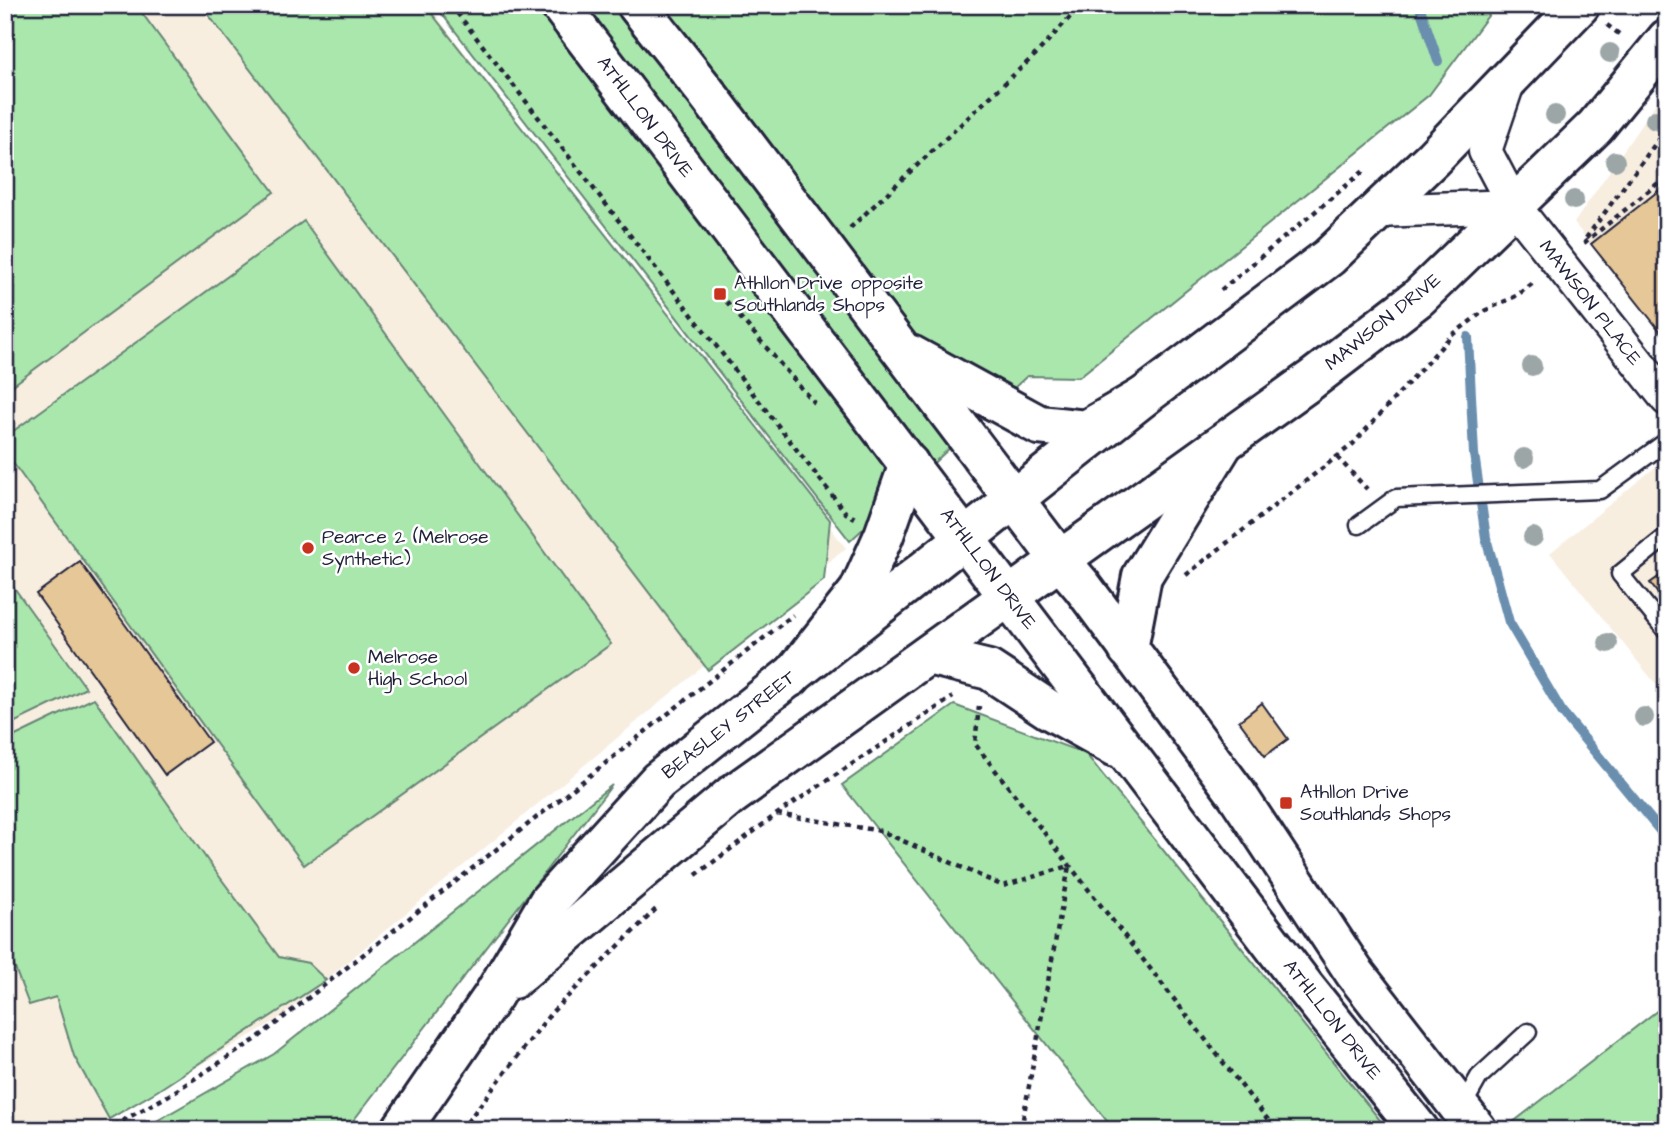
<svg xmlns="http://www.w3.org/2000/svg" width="1672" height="1135" font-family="'Architects Daughter',sans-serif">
<rect width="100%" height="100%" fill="#fff"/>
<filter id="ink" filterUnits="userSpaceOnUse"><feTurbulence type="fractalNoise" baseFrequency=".0143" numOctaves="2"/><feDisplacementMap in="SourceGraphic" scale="14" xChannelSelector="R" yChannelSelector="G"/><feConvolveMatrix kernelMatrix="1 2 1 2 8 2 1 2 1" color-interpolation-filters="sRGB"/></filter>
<g filter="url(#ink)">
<!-- built -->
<g fill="#f7eee0">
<path d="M 5,5 L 428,5 L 846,548 L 280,1018 L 90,1130 L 5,1130 Z"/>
<path d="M 1667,90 L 1667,339 L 1574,223 L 1662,94 Z"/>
<path d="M 1659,464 L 1667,474 L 1667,698 L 1550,553 Z"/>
</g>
<!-- green -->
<g fill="#aae7ad" stroke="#668474" stroke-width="2">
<path d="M 5,5 L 136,5 L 274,192 L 5,391 Z"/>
<path d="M 201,5 L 425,5 L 830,520 L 824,580 L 708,670 Z"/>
<path d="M 435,5 L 1496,5 L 1429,95 L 1079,377 L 1027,376 L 850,541 Z"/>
<path d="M 304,221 L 611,644 L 304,865 L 5,452 L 5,437 Z"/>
<path d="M 5,575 L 86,688 L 5,727 Z"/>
<path d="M 94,698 L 208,861 L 279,957 L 308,963 L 326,980 L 157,1091 L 109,1119 L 74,1056 L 56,997 L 29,1005 L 5,942 L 5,741 Z"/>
<path d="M 954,705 L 1086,754 L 1388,1130 L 1114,1130 L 842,785 Z"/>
<path d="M 612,785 L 346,1130 L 141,1130 L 274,1054 Z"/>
<path d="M 1667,1003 L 1667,1130 L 1503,1130 Z"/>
</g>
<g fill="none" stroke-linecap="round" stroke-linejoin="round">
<!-- stream -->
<g stroke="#6a8eae" stroke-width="10">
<path d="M 1419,5 L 1438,61"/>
<path d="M 1468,337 L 1474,454 L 1486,538 L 1509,622 L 1562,712 L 1667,839"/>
</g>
</g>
<!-- building -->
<g fill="#e5c798" stroke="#22223b" stroke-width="2">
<path d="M 1667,184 L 1667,334 L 1664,336 L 1591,244 Z"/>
<path d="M 80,562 L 210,742 L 165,775 L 36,594 Z"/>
<path d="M 1667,571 L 1667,606 L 1650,583 Z"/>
<path d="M 1262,703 L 1288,739 L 1265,756 L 1239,721 Z"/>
</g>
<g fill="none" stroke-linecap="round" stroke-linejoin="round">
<defs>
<g id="lane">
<path d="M 1359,525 L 1396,498 L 1600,490 L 1667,441"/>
<path d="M 1667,536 L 1620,574 L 1667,632"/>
<path d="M 1461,1109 L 1479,1077 L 1528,1032"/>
</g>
<g id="street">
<path d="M 1508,83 L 1485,151 L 1514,206 L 1667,399"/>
<path d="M 1377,211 L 1514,206"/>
</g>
<g id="secondary">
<path d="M 513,979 L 732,795 L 1311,380 L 1418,298 L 1595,127 L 1667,39"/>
<path d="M 401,1130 L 493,996 L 549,901 L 658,781 L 1143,397 L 1329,257 L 1433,158 L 1580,5"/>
</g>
<g id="primary">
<path d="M 560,5 L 1304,986 L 1419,1130"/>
<path d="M 637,5 L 705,91 L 1060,560 L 1082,586 L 1236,793 L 1354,972 L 1477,1130"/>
<path d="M 911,355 L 1039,425 L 1086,430 L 1143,397"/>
<path d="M 1128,649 L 1142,576 L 1223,444"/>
<path d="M 928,655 L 989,670 L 1048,709 L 1116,747"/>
<path d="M 791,677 L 859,591 L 884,535 L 909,464"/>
</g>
</defs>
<!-- lane casing -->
<use href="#lane" stroke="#22223b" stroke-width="21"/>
<!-- street casing -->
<use href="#street" stroke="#22223b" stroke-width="37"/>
<!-- secondary casing -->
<use href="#secondary" stroke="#22223b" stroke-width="44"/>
<!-- primary casing -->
<use href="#primary" stroke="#22223b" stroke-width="44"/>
<!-- path -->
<g stroke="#22223b" stroke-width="4.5" stroke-dasharray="5 5" stroke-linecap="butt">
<path d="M 451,5 L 846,513 L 855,518"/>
<path d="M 1607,25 L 1623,37"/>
<path d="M 850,228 L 1036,54 L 1081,5"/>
<path d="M 1586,238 L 1667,128"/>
<path d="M 1584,243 L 1667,176"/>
<path d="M 1221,290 L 1365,170"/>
<path d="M 720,294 L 814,403"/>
<path d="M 1337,457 L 1367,489"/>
<path d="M 1186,575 L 1353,444 L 1452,335 L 1484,311 L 1516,296 L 1536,281"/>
<path d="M 979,706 L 975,744 L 1276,1130"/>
<path d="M 777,814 L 881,831 L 1003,886 L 1069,866 L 1021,1130"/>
<path d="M 696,875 L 777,814 L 953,697"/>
<path d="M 105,1130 L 166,1097 L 255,1040 L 793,615"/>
<path d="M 461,1130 L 551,1013 L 657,908"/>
</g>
<!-- lane -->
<use href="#lane" stroke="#fff" stroke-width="16"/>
<!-- street -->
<use href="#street" stroke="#fff" stroke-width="32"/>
<!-- secondary -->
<use href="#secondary" stroke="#fff" stroke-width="38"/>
<!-- primary -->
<use href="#primary" stroke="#fff" stroke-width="38"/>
</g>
<!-- trees -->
<g fill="#9ca6a6">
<circle cx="1610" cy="53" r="10"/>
<circle cx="1555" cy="115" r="10"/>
<circle cx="1655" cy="120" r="10"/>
<circle cx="1615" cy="161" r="10"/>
<circle cx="1574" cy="200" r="10"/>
<circle cx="1532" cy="366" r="10"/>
<circle cx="1524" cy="458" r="10"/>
<circle cx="1533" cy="537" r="10"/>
<circle cx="1608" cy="643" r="10"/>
<circle cx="1644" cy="717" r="10"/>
</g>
</g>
<!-- markers -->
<g fill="#c8321e" stroke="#fff" stroke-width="2.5">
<rect x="713" y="287" width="14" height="14" rx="3.5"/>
<circle cx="308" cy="548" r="7"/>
<circle cx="354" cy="668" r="7"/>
<rect x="1279" y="796" width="14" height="14" rx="3.5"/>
</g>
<g text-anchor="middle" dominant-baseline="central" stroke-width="5" stroke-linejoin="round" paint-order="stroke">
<!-- street labels -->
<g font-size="19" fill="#22223b" stroke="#fff">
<text transform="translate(645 117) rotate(53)">ATHLLON DRIVE</text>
<text transform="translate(1590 303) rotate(52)">MAWSON PLACE</text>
<text transform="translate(1383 322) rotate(-39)">MAWSON DRIVE</text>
<text transform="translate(988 569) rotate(53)">ATHLLON DRIVE</text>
<text transform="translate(729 725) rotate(-38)">BEASLEY STREET</text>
<text transform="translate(1332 1020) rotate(52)">ATHLLON DRIVE</text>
</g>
<!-- poi labels -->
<g font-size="19" fill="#22223b" stroke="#fff" text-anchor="start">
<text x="734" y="283">Athllon Drive opposite<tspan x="734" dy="22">Southlands Shops</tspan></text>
<text x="322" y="537">Pearce 2 (Melrose<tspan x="322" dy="22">Synthetic)</tspan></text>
<text x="368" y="657">Melrose<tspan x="368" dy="22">High School</tspan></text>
<text x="1300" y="792">Athllon Drive<tspan x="1300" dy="22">Southlands Shops</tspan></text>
</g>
</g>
<!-- margin -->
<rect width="1672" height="1135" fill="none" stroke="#fff" stroke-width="28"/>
<rect x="14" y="14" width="1644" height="1107" fill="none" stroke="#22223b" stroke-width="2.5" filter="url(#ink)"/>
</svg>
